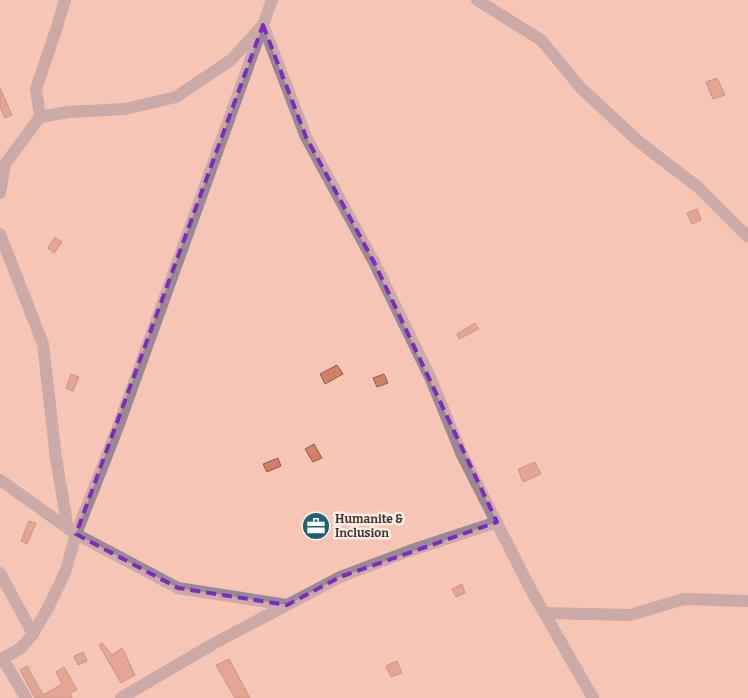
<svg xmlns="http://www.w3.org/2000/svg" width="748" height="698" font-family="Bitter,serif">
<rect width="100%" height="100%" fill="#f6c5b6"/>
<!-- building -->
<g fill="#d17f67" stroke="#895e51">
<path d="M 717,78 L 725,95 L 713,99 L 706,82 Z"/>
<path d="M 0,88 L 12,115 L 5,118 L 0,107 Z"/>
<path d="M 697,209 L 701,220 L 692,224 L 687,213 Z"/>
<path d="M 55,237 L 62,242 L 54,253 L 48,248 Z"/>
<path d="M 475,323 L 479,329 L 459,339 L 457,334 Z"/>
<path d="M 337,365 L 343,374 L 325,384 L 320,374 Z"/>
<path d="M 71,374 L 79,377 L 73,391 L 66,388 Z"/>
<path d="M 384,374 L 388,383 L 377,387 L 373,378 Z"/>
<path d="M 314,444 L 322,458 L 313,462 L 305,449 Z"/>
<path d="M 278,458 L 281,466 L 267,472 L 263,464 Z"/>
<path d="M 535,462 L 541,474 L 523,482 L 518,469 Z"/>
<path d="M 29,521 L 36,523 L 27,544 L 21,541 Z"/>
<path d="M 462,584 L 465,593 L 456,597 L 452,589 Z"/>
<path d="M 102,643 L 112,655 L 122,648 L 135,675 L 121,683 L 99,645 Z"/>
<path d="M 83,652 L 87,661 L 78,665 L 74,656 Z"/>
<path d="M 229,659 L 250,698 L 235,698 L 216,665 Z"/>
<path d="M 397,661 L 402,673 L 391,677 L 386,666 Z"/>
<path d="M 27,666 L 43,695 L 62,684 L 56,672 L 64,667 L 77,690 L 70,693 L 72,698 L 35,698 L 20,670 Z"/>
</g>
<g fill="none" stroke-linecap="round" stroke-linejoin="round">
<!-- minor -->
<g stroke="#9a8995" stroke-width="12">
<path d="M 477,0 L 541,40 L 581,88 L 639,142 L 698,187 L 748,237"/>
<path d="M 40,117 L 68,112 L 125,109 L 176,97 L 231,60 L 263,25 L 306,137 L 374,262 L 430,377 L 462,455 L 530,588 L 593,698"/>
<path d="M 0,193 L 5,164 L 40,117 L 36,89 L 56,30 L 65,0"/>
<path d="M 0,234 L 43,344 L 56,458 L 68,529"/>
<path d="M 0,480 L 76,534 L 178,588 L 287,605 L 340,577 L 409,551 L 497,522"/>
<path d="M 0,573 L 33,634"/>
<path d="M 545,613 L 630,615 L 684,599 L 748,601"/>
<path d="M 3,659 L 26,698"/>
<path d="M 0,660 L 21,648 L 33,634 L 49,606 L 66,570 L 76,534 L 118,427 L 272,0"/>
<path d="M 121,698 L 213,644 L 287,605"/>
</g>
</g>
<!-- marked area -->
<path d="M0 0H748V698H0ZM 263,25 L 306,137 L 374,262 L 497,522 L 340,577 L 287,605 L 178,588 L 76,534 Z" fill="#f6c5b6" fill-opacity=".55" fill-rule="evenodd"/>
<path fill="none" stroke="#7b2cbf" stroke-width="4" stroke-dasharray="10 6" stroke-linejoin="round" d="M 263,25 L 306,137 L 374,262 L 497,522 L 340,577 L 287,605 L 178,588 L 76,534 Z"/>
<!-- icons -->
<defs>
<symbol id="office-disc" viewBox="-11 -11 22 22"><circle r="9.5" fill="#1d6273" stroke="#feefea"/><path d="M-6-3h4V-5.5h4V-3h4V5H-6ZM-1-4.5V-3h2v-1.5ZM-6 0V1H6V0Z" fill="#fff"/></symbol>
</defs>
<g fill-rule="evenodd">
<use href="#office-disc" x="300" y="510" width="32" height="32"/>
</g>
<g text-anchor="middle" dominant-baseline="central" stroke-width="5" stroke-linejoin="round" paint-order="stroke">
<!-- poi labels -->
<g font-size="12" font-weight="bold" fill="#46332d" stroke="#feefea" text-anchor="start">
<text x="335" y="519">Humanite &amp;<tspan x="335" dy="14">Inclusion</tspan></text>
</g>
</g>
</svg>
